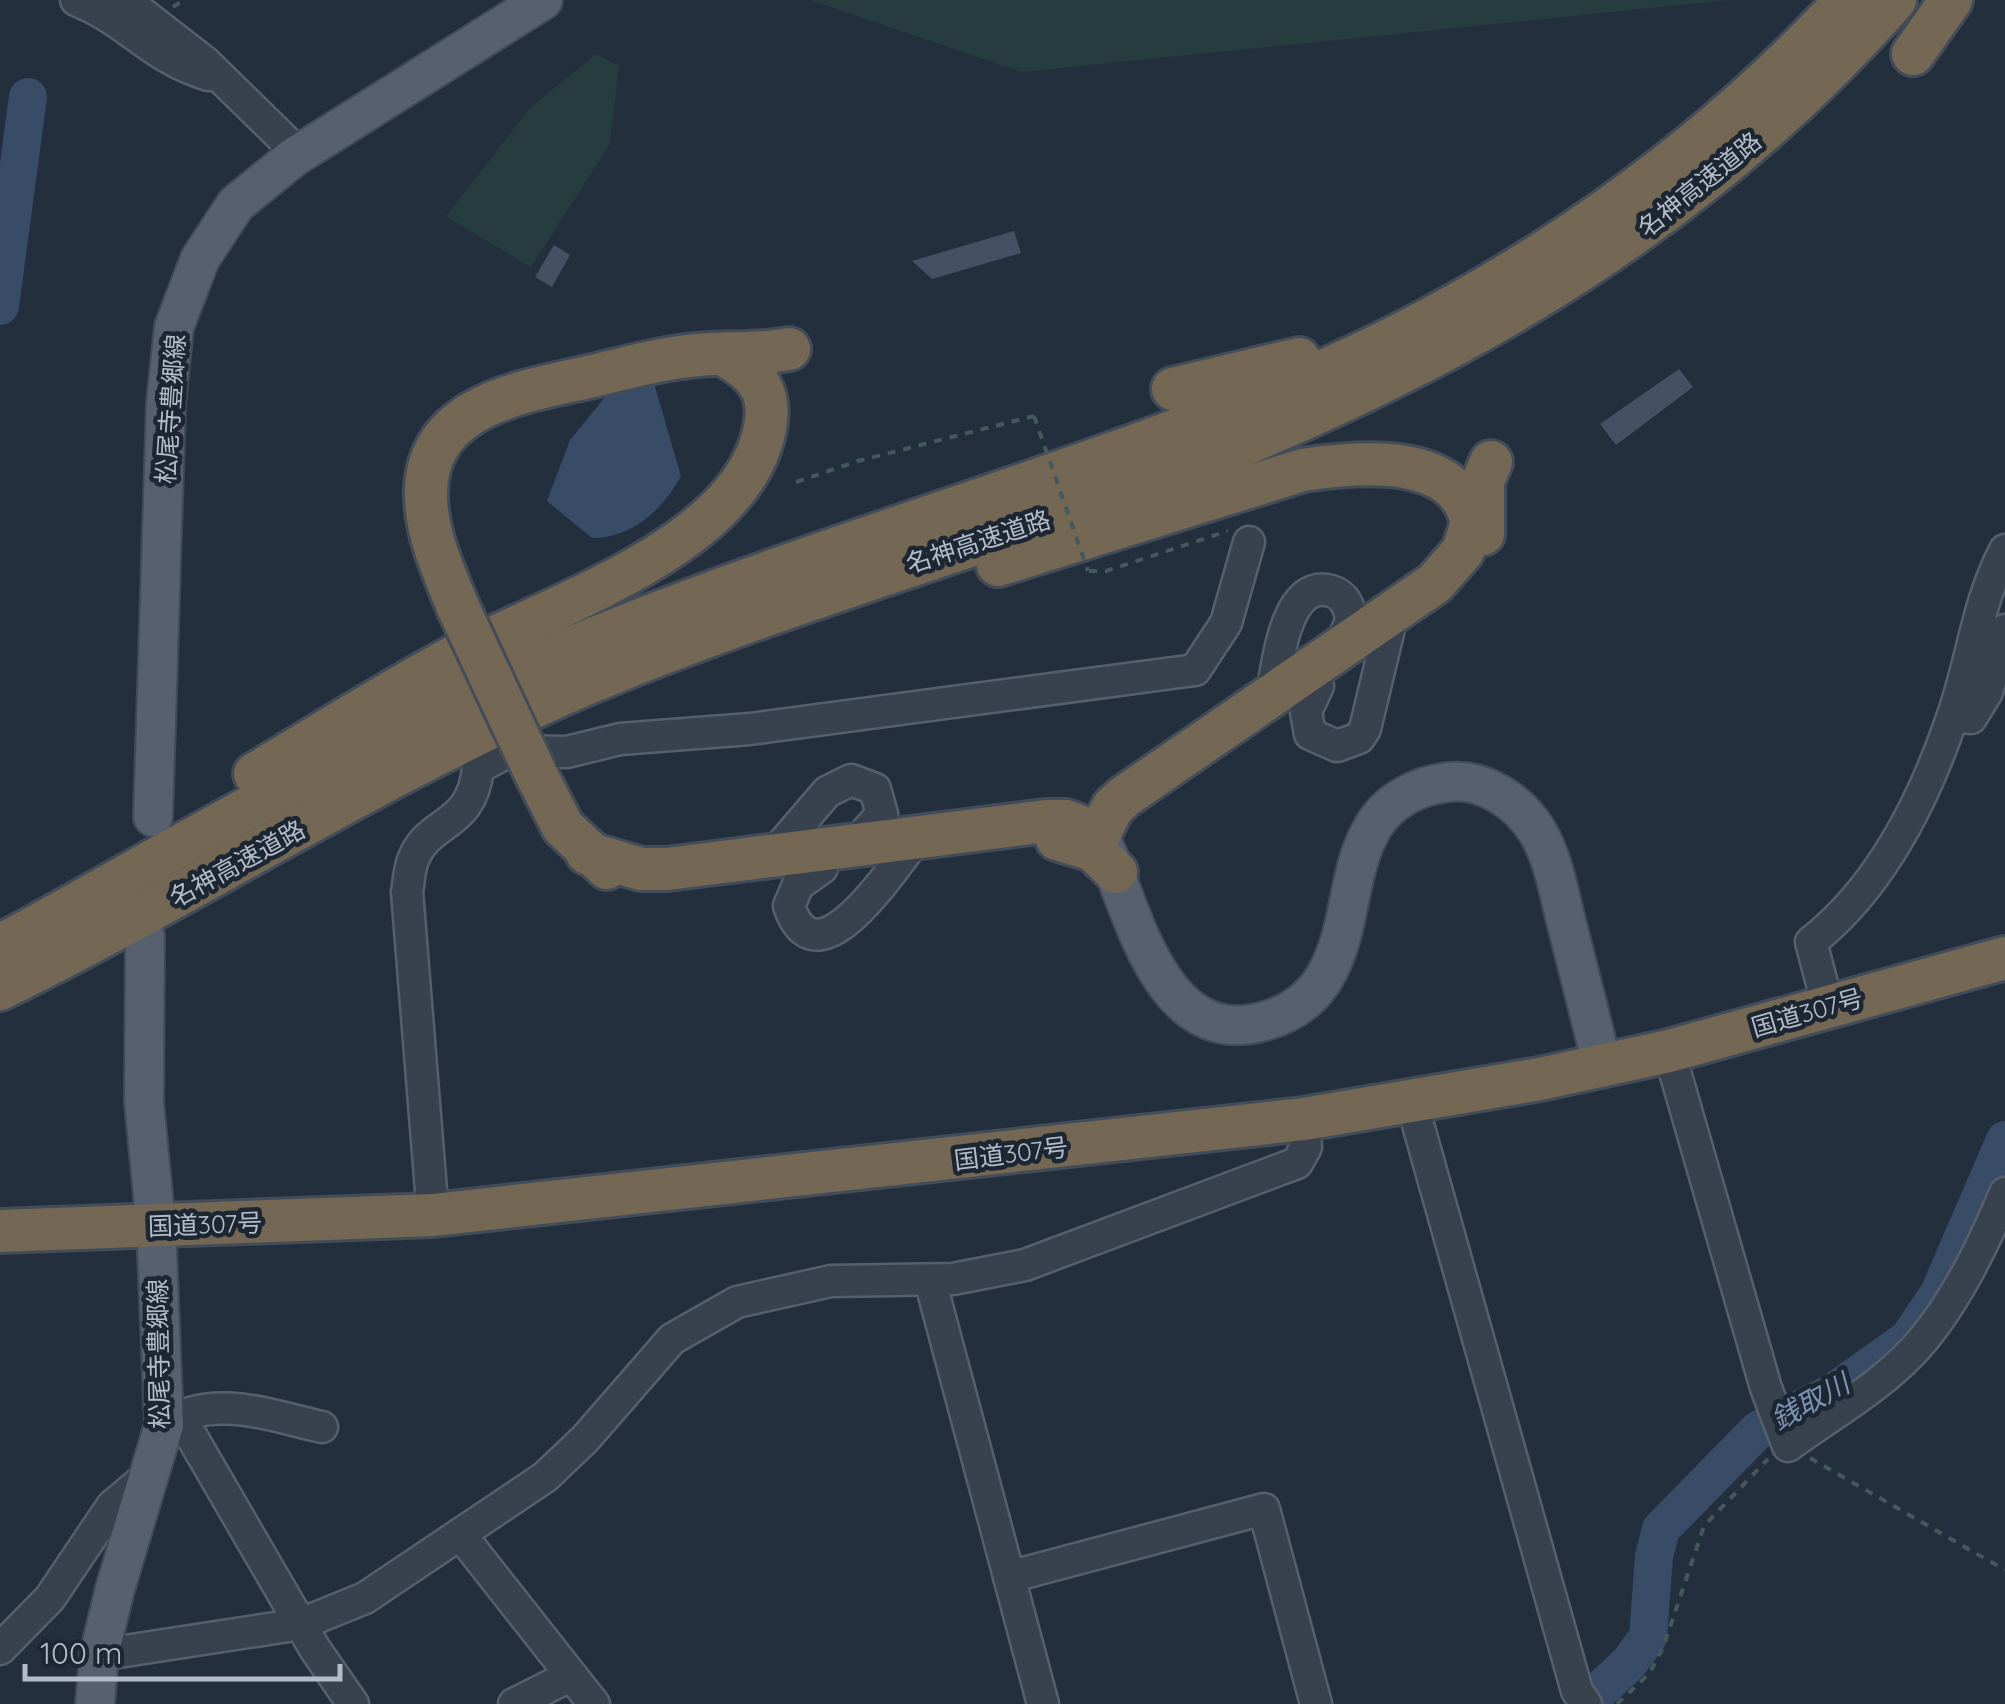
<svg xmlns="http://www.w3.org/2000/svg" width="2005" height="1704" font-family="Quicksand,'Noto Sans JP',sans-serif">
<rect width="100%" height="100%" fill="#242f3e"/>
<!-- green -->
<g fill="#263c3f">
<path d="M 810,0 L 1729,0 L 1022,72 Z"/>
<path d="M 596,54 L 619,66 L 610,144 L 531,267 L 446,216 L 530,108 Z"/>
</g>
<!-- water -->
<path fill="#394c67" d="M 653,380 L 681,476 C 663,509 633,538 592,538 L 547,501 L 570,440 L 611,390 Z"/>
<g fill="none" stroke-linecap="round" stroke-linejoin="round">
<!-- river -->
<g stroke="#394c67" stroke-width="38">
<path d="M 0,306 L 28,97"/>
<path d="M 1585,1704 L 1629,1663 L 1648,1637 L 1654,1556 L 1661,1529 L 1758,1430 L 1832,1393 L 1908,1339 L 1939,1293 L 2005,1140"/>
</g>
</g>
<!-- building -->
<g fill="#455162">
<path d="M 1014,231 L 1021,253 L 932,279 L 912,261 Z"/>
<path d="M 554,245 L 570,255 L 552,287 L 535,277 Z"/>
<path d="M 1679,369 L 1693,387 L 1616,445 L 1600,424 Z"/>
</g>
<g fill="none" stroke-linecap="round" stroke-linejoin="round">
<defs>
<g id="minor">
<path d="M 76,0 C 128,21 150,57 208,75"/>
<path d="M 125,0 L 205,62 L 299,154"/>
<path d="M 1318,686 L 1306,712 L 1310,734 L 1337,746 L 1359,738 L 1365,729 L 1393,612"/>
<path d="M 1271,702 C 1276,672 1284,577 1331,591 C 1345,595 1350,607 1351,621 L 1339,649"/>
<path d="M 1953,716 L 1971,718 L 1987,692 L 2005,630"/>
<path d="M 766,863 L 827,792 L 851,780 L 875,789 L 882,814 L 853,846"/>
<path d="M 822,868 L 798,885 L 789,906 C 817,990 894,865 917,838"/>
<path d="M 1828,1006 L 1811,942 C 1880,888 1924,800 1952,718 C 1972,662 1977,603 2005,550"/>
<path d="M 1669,1051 L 1766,1388 L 1788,1446 C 1832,1414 1886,1384 1922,1341 C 1957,1299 1984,1244 2005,1193"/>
<path d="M 1412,1103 L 1577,1691 L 1586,1704"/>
<path d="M 433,1215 L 407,892 C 409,882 409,870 413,860 C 429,818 472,829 478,768 L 509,751 L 567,752 L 620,739 L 750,729 L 1195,670 L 1226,623 L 1249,542"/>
<path d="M 930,1280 L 1043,1704"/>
<path d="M 164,1425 L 189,1432 L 315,1649 L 353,1704"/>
<path d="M 164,1425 C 212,1393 269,1415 322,1427"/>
<path d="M 460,1534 L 594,1704"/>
<path d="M 1009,1577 L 1264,1509 L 1316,1704"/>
<path d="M 0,1649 L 50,1598 L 112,1506 L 151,1473"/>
<path d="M 99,1655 L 301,1624 L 365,1598 L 545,1477 L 585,1439 L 672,1339 L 737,1302 L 831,1281 L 953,1279 L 1025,1265 L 1297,1163 L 1306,1147 L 1304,1119"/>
<path d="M 514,1704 L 570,1676"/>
</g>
<g id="major">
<path d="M 153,817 L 166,403 L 174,327 L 200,259 L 236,204 L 294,157 L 543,0"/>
<path d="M 1104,846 C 1134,914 1162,1051 1265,1021 C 1293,1013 1315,997 1328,971 C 1352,926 1347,870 1373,827 C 1389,800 1419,785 1449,782 C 1484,778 1519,802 1537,831 C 1554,859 1559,894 1567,925 C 1579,972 1591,1019 1602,1065"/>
<path d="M 95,1704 L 99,1655 L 115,1589 L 164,1425 L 156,1226 L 144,1102 L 145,936"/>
</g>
<g id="highway">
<path d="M 1913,54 L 1951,0"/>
<path d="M 1173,389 L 1299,359"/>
<path d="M 1483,534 L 1483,481 L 1491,462"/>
<path d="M 458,607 C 444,572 427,536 426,498 C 423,404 523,392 593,376 C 627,368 662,358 698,355 C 728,352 758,355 789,349"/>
<path d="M 535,772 L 563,827 L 607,868"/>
<path d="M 255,774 C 320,735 385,694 452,658 C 549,606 743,547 765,428 C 772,392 757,373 726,356"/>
<path d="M 1057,839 L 1093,850 L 1116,872"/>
<path d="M 587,853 L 641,869 L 667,869 L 1046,821 L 1066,821 L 1099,834 L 1113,807 L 1124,797 L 1435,583 L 1463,551 L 1472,523 C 1458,451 1357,462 1303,470 L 998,565"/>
<path d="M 0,946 C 190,842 378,729 578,645 C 801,552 1035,488 1260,398 C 1480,310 1685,175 1846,0"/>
<path d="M 0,989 C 197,892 384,770 586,684 C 757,612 934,561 1107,498 C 1409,388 1679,245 1895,0"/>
<path d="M 0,1231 L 433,1215 L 1304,1119 L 1540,1079 L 1669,1051 L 2005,958"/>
</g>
</defs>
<!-- minor casing -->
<use href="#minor" stroke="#565f6c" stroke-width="35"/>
<!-- major casing -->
<use href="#major" stroke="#414a57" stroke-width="42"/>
<!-- highway casing -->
<use href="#highway" stroke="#434c59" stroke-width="48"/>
<!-- path -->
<g stroke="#44595c" stroke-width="4" stroke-dasharray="8 8" stroke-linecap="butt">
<path d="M 173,7 L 184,0"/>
<path d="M 796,482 L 858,461 L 1034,416"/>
<path d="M 1089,571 L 1106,571 L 1228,531"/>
<path d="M 1810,1458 L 2005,1570"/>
<path d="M 1617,1704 L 1649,1674 L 1663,1648 L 1704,1526 L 1768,1459"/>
</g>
<!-- minor -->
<use href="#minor" stroke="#38414e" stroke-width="30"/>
<!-- major -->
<use href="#major" stroke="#56606e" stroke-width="38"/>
<!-- highway -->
<use href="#highway" stroke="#746855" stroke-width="42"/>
<defs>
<path id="highway-bridge" d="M 458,607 L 535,772"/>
</defs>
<!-- highway-bridge casing -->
<use href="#highway-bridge" stroke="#434c59" stroke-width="48" stroke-linecap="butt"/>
<!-- path-bridge -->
<path stroke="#44595c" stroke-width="4" stroke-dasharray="8 8" stroke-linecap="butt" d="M 1034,416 L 1088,571"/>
<!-- highway-bridge -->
<use href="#highway-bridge" stroke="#746855" stroke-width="42"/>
</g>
<g text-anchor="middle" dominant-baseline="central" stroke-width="9" stroke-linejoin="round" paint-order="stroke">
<!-- street labels -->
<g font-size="25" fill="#b4bcc9" stroke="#1d2633">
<text transform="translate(1699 184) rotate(-39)">名神高速道路</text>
<text transform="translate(170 409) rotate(-86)">松尾寺豊郷線</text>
<text transform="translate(978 541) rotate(-18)">名神高速道路</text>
<text transform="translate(237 863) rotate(-29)">名神高速道路</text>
<text transform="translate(1807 1012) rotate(-16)">国道307号</text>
<text transform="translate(1011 1153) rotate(-7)">国道307号</text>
<text transform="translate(205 1224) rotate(-2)">国道307号</text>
<text transform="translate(158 1354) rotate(-91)">松尾寺豊郷線</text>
</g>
<!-- water labels -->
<g font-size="28" font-style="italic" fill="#7c92b1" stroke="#1d2633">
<text transform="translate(1810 1401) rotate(-29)">銭取川</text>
</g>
</g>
<!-- scale -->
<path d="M25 1664v15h315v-15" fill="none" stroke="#b4bcc9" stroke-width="5"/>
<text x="40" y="1664" font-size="30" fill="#b4bcc9" stroke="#1d2633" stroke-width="8" paint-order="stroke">100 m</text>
</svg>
